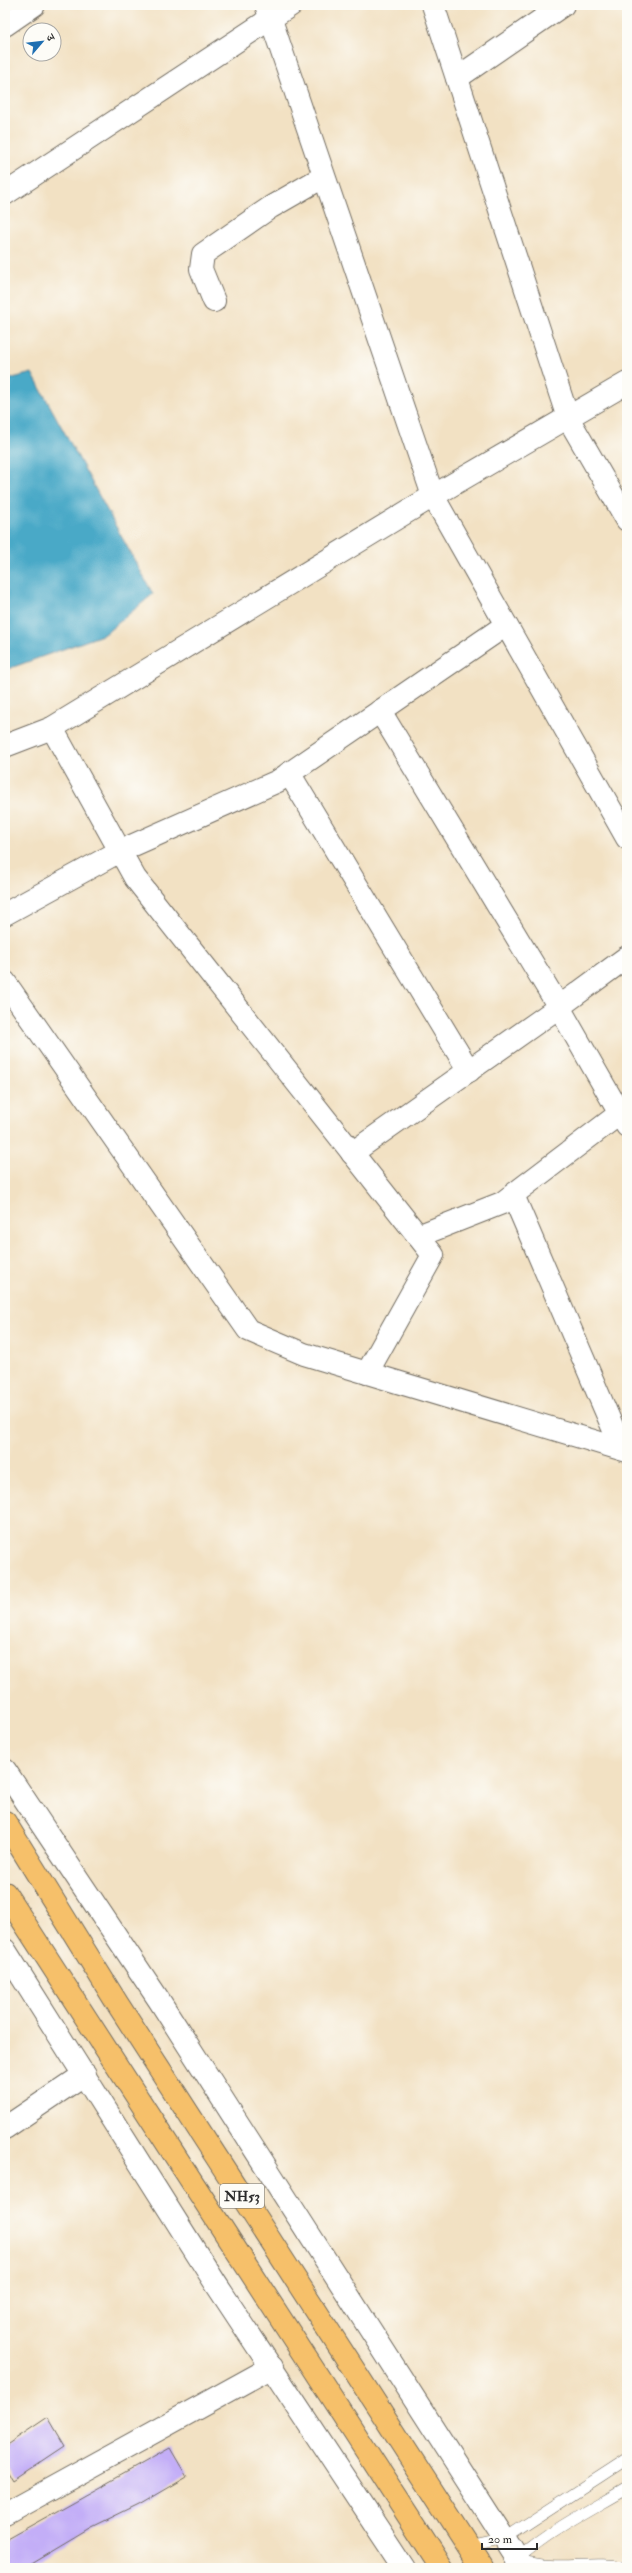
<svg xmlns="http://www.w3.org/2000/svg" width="632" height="2573" font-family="'IM FELL Double Pica','Noto Serif Devanagari',serif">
<rect width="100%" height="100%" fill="#fdfcf7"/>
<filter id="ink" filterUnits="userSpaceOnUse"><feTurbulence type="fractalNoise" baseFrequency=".025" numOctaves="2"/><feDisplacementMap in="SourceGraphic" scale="8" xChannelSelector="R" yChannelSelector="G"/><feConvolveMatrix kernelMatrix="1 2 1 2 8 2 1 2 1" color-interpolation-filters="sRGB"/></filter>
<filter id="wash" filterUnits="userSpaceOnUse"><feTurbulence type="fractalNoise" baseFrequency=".012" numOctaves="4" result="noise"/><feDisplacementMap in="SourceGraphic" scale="16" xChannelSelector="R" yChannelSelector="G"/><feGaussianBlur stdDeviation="0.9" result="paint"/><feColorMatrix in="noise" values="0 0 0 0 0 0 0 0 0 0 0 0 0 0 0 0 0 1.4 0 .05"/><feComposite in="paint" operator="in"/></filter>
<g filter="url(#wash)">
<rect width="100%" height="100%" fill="#f2e1c3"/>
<!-- water -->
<path fill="#48a9c7" stroke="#3a6a79" d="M 32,373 L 153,594 L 105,634 L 5,670 L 5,380 Z"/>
<g id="blocks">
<!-- building -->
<g fill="#c3aef7">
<path d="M 48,2417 L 65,2446 L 14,2480 L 5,2465 L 5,2446 Z"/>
<path d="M 170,2448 L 187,2477 L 139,2505 L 92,2528 L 25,2568 L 5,2568 L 5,2540 Z"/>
</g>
</g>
</g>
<g filter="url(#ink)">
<use href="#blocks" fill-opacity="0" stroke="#716b60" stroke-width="1"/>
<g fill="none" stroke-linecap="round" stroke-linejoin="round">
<defs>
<g id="service">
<path d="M 468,2547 L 504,2539 L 627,2459"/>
<path d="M 520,2560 C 559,2573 592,2559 627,2568"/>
<path d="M 509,2568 C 539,2535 589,2511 627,2488"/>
</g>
<g id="minor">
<path d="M 266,5 L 433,496 L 627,838"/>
<path d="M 433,5 L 568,418 L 627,520"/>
<path d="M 5,25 L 34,5"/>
<path d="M 457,78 L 563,5"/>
<path d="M 5,194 L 291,5"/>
<path d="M 214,301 L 201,269 L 203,254 L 271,207 L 323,177"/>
<path d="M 380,711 L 559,1007 L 627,1126"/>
<path d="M 52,728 L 135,878 L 433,1255 L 367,1373"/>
<path d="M 5,746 L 52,728 L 433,496 L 627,383"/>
<path d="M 289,773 L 469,1071"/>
<path d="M 5,914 L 120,851 L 278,781 L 506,625"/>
<path d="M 5,982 L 248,1330 L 304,1354 L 627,1451"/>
<path d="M 352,1153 L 559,1007 L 627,957"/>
<path d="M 513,1195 L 622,1449"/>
<path d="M 418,1236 L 502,1203 L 627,1108"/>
<path d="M 5,2128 L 85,2074"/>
<path d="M 5,2514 L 272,2367"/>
</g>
<g id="tertiary">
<path d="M 5,1770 L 159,2000 L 523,2568"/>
<path d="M 5,1950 L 216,2284 L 404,2568"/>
</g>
<g id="trunk">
<path d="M 5,1822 L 117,2003 L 482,2568"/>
<path d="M 5,1893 L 442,2568"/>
</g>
</defs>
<!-- service casing -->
<use href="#service" stroke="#716b60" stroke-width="12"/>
<!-- minor casing -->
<use href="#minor" stroke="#716b60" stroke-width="24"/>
<!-- tertiary casing -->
<use href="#tertiary" stroke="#716b60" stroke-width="24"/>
<!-- trunk casing -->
<use href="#trunk" stroke="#716b60" stroke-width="24"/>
<!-- service -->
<use href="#service" stroke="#fff" stroke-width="11"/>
<!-- minor -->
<use href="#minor" stroke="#fff" stroke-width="22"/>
<!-- tertiary -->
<use href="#tertiary" stroke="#fff" stroke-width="22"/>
<!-- trunk -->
<use href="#trunk" stroke="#f6c06b" stroke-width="22"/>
</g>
</g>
<g text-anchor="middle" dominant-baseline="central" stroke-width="3.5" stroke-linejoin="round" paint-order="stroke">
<!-- shield labels -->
<rect fill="#fdfcf7" stroke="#6a6a68" stroke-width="1" x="220" y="2184" width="44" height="24" rx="3"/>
<g font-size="14" font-weight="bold" fill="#2b2b2b">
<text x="242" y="2196">NH53</text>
</g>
</g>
<!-- margin -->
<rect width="632" height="2573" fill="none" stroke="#fdfcf7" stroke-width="20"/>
<!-- north arrow -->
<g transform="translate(42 42) rotate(62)"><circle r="19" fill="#fdfcf7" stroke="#a9a8a5"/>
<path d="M0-3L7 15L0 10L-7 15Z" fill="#1f6fb2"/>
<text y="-6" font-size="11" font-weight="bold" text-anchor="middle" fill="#2b2b2b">उ</text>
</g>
<!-- scale -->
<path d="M482 2543v6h55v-6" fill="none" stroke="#2b2b2b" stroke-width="2"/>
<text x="488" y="2543" font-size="12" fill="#2b2b2b" stroke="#fdfcf7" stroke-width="3" paint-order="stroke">20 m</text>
</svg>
